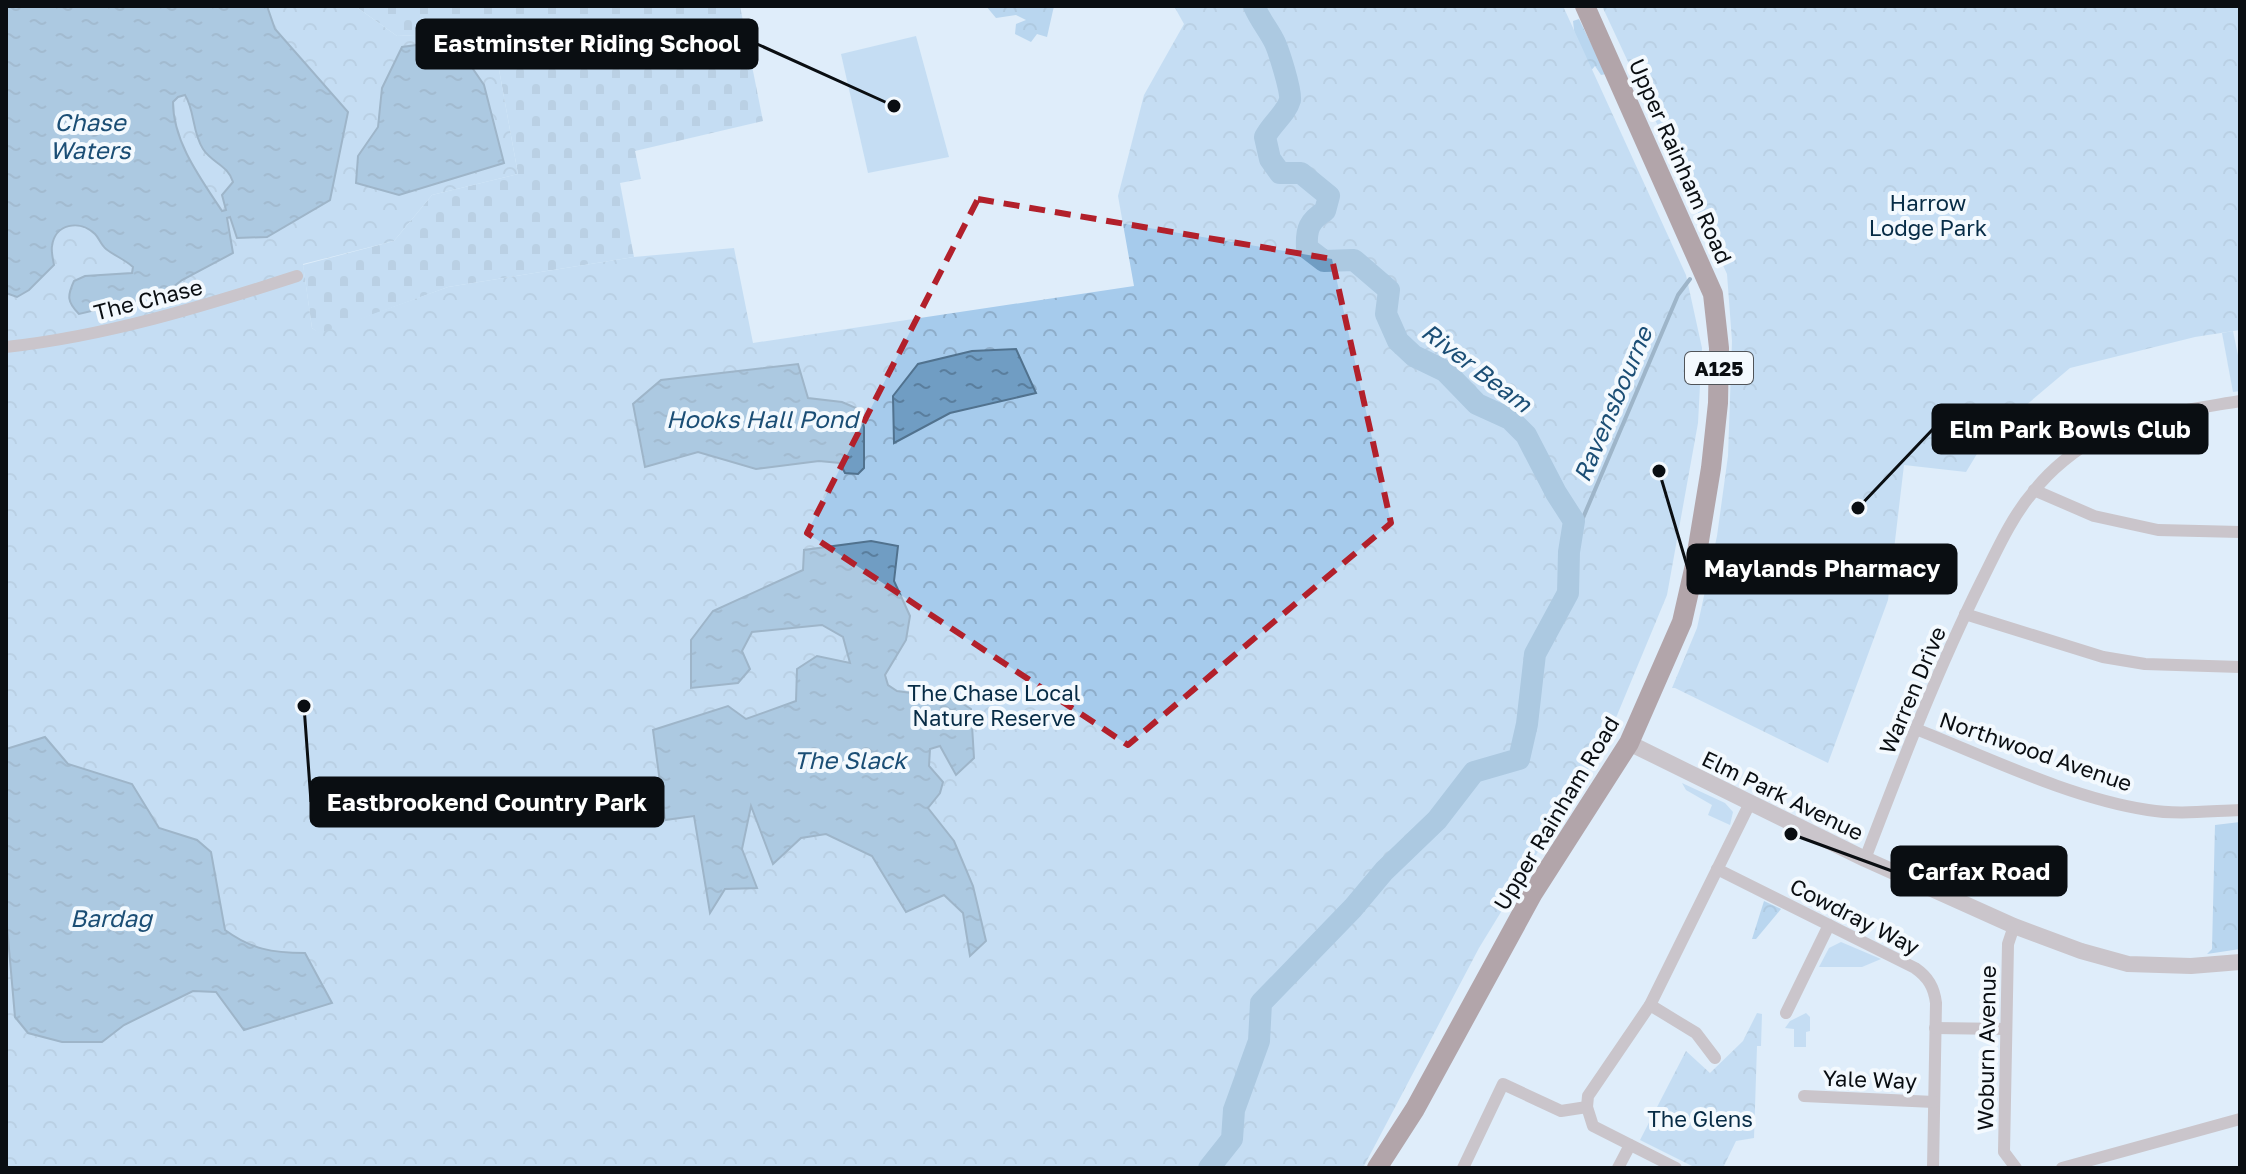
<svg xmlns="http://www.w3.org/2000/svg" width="2246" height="1174" font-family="'Golos Text',sans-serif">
<defs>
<pattern id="forest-crowns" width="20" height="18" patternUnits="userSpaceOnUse" patternTransform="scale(2)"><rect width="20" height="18" fill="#8cbae2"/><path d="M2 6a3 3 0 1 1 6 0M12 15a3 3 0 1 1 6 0" fill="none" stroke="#779fc1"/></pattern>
<pattern id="cemetery-stones" width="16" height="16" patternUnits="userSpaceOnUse" patternTransform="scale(2)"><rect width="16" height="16" fill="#a6cbec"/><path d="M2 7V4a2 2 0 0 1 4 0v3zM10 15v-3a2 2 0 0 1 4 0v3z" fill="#8eadc9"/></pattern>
<pattern id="park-crowns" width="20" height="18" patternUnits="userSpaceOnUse" patternTransform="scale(2)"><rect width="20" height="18" fill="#a6cbec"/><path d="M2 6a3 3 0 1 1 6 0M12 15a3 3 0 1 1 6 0" fill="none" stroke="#8eadc9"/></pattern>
<pattern id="water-ripples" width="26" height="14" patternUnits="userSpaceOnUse" patternTransform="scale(2)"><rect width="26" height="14" fill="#709dc3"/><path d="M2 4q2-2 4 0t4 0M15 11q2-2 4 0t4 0" fill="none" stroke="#5a7e9d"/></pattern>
</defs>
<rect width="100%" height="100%" fill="#dfedfa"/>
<!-- grass -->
<g fill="#a6cbec">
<path d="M 916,36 L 949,157 L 868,173 L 841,54 Z"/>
<path d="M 2233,331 L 2240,365 L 2240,391 L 2233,392 L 2222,333 Z"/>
<path d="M 1682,783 L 1725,803 L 1733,812 L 1730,825 L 1708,815 L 1712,805 L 1686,790 Z"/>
<path d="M 1841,942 L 1881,959 L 1862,967 L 1819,967 L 1829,948 Z"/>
<path d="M 1806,1013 L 1810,1017 L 1810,1031 L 1806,1032 L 1806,1047 L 1794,1047 L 1794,1029 L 1785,1028 L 1790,1021 Z"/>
</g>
<!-- forest -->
<g fill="url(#forest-crowns)">
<path d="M 986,6 L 1054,6 L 1047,37 L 1037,34 L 1031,42 L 1015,34 L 1016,24 L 1026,20 L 1016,15 L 996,18 Z"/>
<path d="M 1579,19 L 1606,74 L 1601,75 L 1595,66 L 1587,75 L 1576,47 L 1573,21 Z"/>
<path d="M 2240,822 L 2240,949 L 2207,954 L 2212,949 L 2215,825 Z"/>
<path d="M 1764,901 L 1781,909 L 1756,939 L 1752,939 Z"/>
</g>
<!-- cemetery -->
<path fill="url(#cemetery-stones)" d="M 355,6 L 740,6 L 763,121 L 635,151 L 641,179 L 620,183 L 634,257 L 448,287 L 320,334 L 312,328 L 303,265 L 394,241 L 432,195 L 518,174 L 492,31 L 397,36 Z"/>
<!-- park -->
<g fill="url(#park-crowns)">
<path d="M 6,6 L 355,6 L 397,36 L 492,31 L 518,174 L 432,195 L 394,241 L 303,264 L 312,328 L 320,333 L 448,287 L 634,257 L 734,248 L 753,343 L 1134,286 L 1118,196 L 1144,95 L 1184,24 L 1174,6 L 1563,6 L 1686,275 L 1702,348 L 1698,423 L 1667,595 L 1608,737 L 1479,948 L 1363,1168 L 6,1168 Z"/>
<path d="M 1602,6 L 2240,6 L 2240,330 L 2195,337 L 2070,368 L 1986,439 L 1966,472 L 1904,465 L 1888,600 L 1828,763 L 1675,688 L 1672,688 L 1697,628 L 1717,536 L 1728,456 L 1732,341 L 1727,274 Z"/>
<path d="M 1757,1013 L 1762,1014 L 1761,1046 L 1757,1046 L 1754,1138 L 1736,1141 L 1723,1168 L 1696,1168 L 1640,1140 L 1686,1051 L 1710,1073 L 1743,1041 Z"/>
</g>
<!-- water -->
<g fill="url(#water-ripples)" stroke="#51728e" stroke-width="2" fill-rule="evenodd">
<path d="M 6,6 L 267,6 L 275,29 L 348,112 L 330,200 L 267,237 L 237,238 L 230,217 L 227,218 L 233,253 L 182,280 L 164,294 L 79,314 C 67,302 67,296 74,281 L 85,276 L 132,273 L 133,267 C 124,259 115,256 106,249 C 101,245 99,238 95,234 C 79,219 55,224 52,246 C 51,252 53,259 54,265 L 29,290 L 17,297 L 6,293 ZM 185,95 C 195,111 192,132 203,149 C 212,163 228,165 233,182 L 222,195 L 226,210 L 222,211 C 201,179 173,142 173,102 L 178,97 Z"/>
<path d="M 453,40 L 484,85 L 504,163 L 399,195 L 356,183 L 358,156 L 378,127 L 382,88 L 402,47 Z"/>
<path d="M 1016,349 L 1036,393 L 950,413 L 894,443 L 893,396 L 918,364 L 972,351 Z"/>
<path d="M 798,364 L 808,398 L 842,402 L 856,408 L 864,427 L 864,468 L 858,474 L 845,473 L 840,463 L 819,461 L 756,469 L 698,452 L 645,467 L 633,404 L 661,380 Z"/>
<path d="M 871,541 L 898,546 L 894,581 L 910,616 L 906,640 L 885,675 L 888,685 L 897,691 L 955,699 L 971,709 L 974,758 L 956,775 L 940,746 L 930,749 L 929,766 L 943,782 L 940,793 L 928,808 L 954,841 L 973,886 L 986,941 L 970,956 L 963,913 L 944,895 L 906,912 L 872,856 L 826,834 L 801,838 L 773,864 L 751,806 L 742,849 L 757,888 L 725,889 L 710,913 L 694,816 L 665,820 L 653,730 L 728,706 L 746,719 L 796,701 L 797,669 L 817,656 L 850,663 L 843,637 L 822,625 L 752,632 L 742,651 L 750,669 L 738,683 L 691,688 L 691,640 L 713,611 L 803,570 L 804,550 Z"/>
<path d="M 45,737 L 68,764 L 132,784 L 159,828 L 197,840 L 211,852 L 225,930 C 251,949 272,953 305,953 L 332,1003 L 244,1030 L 216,992 L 193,991 L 124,1025 L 102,1042 L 62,1042 L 28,1033 L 15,1017 L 6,915 L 6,749 Z"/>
</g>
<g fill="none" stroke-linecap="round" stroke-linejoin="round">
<!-- stream -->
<path stroke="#51728e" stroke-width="4" d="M 1571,546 L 1678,295 L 1690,279"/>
<!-- river -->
<path stroke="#709dc3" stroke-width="22" d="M 1209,1168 L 1232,1139 L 1234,1110 L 1259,1041 L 1261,1003 L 1353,908 L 1384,871 L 1437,820 L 1474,772 L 1519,759 L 1527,724 L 1535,654 L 1568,593 L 1569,552 L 1574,521 L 1556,493 L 1526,435 L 1510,419 L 1477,404 L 1445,371 L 1414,356 L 1398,341 L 1386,314 L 1389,290 L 1354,260 L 1324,261 L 1307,248 C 1306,229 1309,221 1325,211 L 1329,196 L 1301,173 L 1280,173 L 1270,159 L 1265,137 C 1272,123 1286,114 1290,100 C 1292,93 1278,47 1273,39 C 1267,28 1259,18 1254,6"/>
<!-- minor -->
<g stroke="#b19592" stroke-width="12">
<path d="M 6,347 C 106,336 201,307 297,276"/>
<path d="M 2034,490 L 2094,516 L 2158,530 L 2240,532"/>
<path d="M 1965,614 L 2103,657 L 2145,664 L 2240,667"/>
<path d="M 1916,729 C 1989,758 2070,798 2148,810 C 2177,815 2210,811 2240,810"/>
<path d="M 1865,859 C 1901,765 1937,670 1982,580 C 1997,550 2012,516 2034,491 C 2050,470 2076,449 2099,437 C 2142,415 2194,409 2240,401"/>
<path d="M 1717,869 L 1915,968 C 1928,977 1934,987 1936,1003 L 1933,1168"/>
<path d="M 2014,926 L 2008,944 L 2004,1152 L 2016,1168"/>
<path d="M 1650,1005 L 1696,1033 L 1715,1058"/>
<path d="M 1786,1013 L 1829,925"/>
<path d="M 1935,1028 L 2006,1029"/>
<path d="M 1804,1096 L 1934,1102"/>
<path d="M 1463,1168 L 1503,1084 L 1561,1111 L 1587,1107"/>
<path d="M 1618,1168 L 1630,1145"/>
<path d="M 1676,1168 L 1593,1126 L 1587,1107 L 1588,1096 L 1650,1005 L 1750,803"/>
<path d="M 2062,1168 L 2240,1119"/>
</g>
<!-- tertiary -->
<path stroke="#b19592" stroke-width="16" d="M 1629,743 L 1865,859 L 2014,926 L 2081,951 L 2128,964 L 2191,966 L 2240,962"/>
<!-- primary -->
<path stroke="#7c4e4b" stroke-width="20" d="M 1377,1168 L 1415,1109 L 1533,893 L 1629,743 L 1682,622 L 1695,565 L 1711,468 L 1718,403 L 1719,348 L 1713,294 L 1585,6"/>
</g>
<!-- marked area -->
<path d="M0 0H2246V1174H0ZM 978,199 L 1332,259 L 1391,523 L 1128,745 L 807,533 Z" fill="#dfedfa" fill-opacity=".55" fill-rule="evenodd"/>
<path fill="none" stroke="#b2202b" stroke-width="6" stroke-dasharray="16 10" stroke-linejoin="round" d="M 978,199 L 1332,259 L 1391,523 L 1128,745 L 807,533 Z"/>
<g text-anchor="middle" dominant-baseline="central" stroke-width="8" stroke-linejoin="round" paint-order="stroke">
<!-- shield labels -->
<rect fill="#f3f9fe" stroke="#505459" stroke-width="2" x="1685" y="352" width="68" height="32" rx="6"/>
<g font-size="20" font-weight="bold" fill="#0a0e12">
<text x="1719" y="368">A125</text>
</g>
<!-- street labels -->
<g font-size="22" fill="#0a0e12" stroke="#f3f9fe">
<text transform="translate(1681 161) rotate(66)">Upper Rainham Road</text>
<text transform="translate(148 299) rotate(-14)">The Chase</text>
<text transform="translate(1912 690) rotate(-67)">Warren Drive</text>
<text transform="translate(2036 751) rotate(19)">Northwood Avenue</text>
<text transform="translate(1783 795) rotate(26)">Elm Park Avenue</text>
<text transform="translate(1556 813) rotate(-59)">Upper Rainham Road</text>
<text transform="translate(1855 916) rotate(27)">Cowdray Way</text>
<text transform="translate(1986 1048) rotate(-89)">Woburn Avenue</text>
<text transform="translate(1870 1079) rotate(2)">Yale Way</text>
</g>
<!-- park labels -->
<g font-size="22" fill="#072c46" stroke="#f3f9fe">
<text x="1928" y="202">Harrow<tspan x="1928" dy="25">Lodge Park</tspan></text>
<text x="994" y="692">The Chase Local<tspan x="994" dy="25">Nature Reserve</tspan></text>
<text x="1700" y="1118">The Glens</text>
</g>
<!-- water labels -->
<g font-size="24" font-style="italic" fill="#1b4e75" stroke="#f3f9fe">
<text x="90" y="121">Chase<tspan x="90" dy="28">Waters</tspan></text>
<text transform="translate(1477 367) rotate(37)">River Beam</text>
<text transform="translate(1612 404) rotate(-67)">Ravensbourne</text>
<text x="762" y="418">Hooks Hall Pond</text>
<text x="850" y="759">The Slack</text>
<text x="111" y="917">Bardag</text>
</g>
</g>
<!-- callouts -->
<path fill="none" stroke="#0a0e12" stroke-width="3" d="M894 106L757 44M1858 508L1933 429M1659 471L1688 569M304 706L311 802M1791 834L1892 871"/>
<g fill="#0a0e12" stroke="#f3f9fe" stroke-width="3">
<circle cx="894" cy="106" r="8"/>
<circle cx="1858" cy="508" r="8"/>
<circle cx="1659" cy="471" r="8"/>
<circle cx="304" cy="706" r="8"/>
<circle cx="1791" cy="834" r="8"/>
</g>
<g fill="#0a0e12" stroke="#0a0e12" stroke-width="3">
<rect x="417" y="20" width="340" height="48" rx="8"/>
<rect x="1933" y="405" width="274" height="48" rx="8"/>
<rect x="1688" y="545" width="268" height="48" rx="8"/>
<rect x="311" y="778" width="352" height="48" rx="8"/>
<rect x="1892" y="847" width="174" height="48" rx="8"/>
</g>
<g font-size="24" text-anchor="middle" font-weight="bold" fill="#fff">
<text x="587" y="52">Eastminster Riding School</text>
<text x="2070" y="438">Elm Park Bowls Club</text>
<text x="1822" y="577">Maylands Pharmacy</text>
<text x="487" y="811">Eastbrookend Country Park</text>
<text x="1979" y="880">Carfax Road</text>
</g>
<!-- border -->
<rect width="2246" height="1174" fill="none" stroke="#0a0e12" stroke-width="16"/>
</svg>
